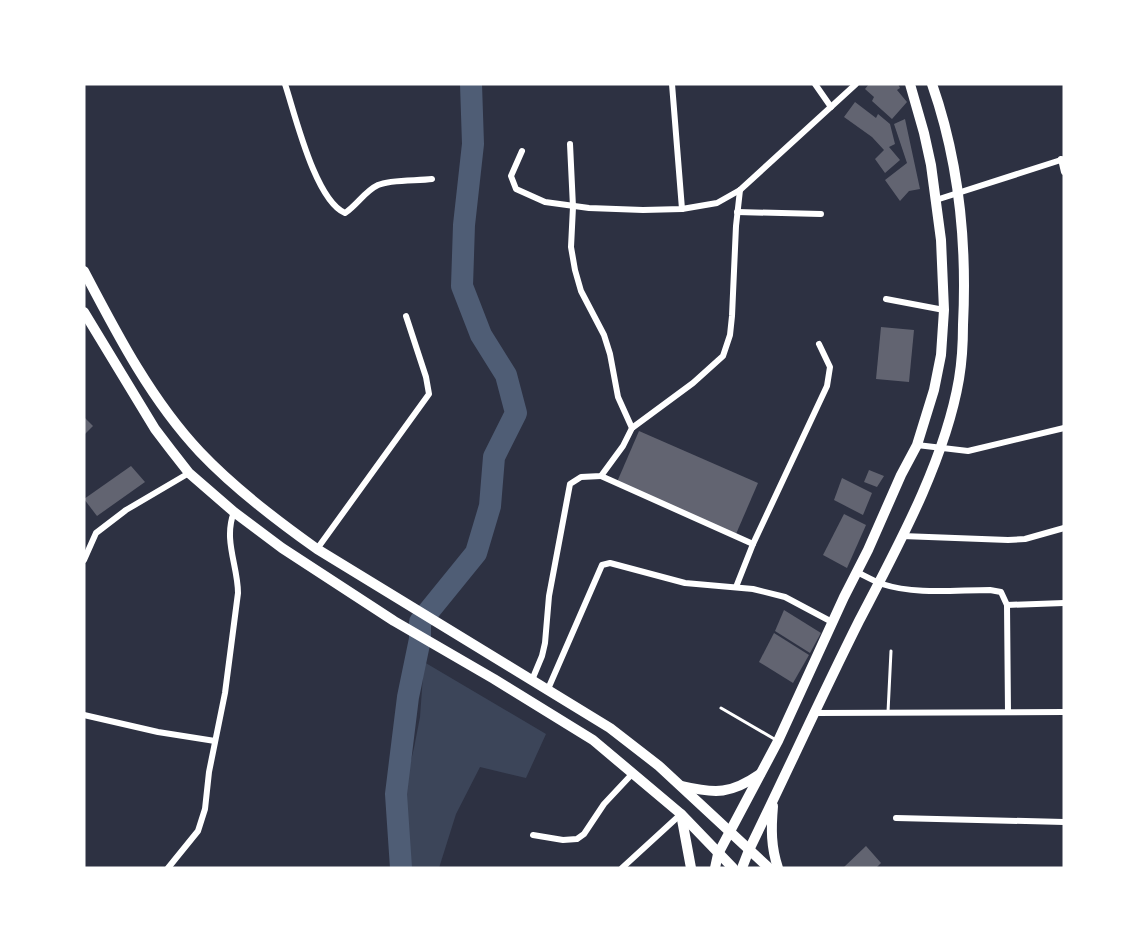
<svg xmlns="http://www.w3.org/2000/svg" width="1148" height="952" font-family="'IBM Plex Sans',sans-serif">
<rect width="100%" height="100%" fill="#2d3142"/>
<!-- green -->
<path fill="#3c4559" d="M 424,662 L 546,734 L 526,778 L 480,767 L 456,814 L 439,868 L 407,868 L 403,794 L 414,748 L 420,717 Z"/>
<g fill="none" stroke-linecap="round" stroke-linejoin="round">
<!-- river -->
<path stroke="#4f5d75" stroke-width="22" d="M 401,868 L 396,794 L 408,697 L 420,639 L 420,622 L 476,553 L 490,506 L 494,457 L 516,413 L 506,375 L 481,335 L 462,286 L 464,225 L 473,144 L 471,84"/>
</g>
<!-- building -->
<g fill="#626471">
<path d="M 869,84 L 898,84 L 900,88 L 897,90 L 907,102 L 892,119 L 872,101 L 874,97 L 865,89 Z"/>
<path d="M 855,102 L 876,118 L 878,114 L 890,124 L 895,144 L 889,147 L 900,160 L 885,173 L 875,159 L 884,150 L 872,137 L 844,117 Z"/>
<path d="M 905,119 L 920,189 L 909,191 L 900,201 L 885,180 L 907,163 L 894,124 Z"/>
<path d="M 881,327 L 914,330 L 909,382 L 876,379 Z"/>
<path d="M 84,417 L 93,426 L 84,435 Z"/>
<path d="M 639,431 L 758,483 L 736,534 L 617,482 Z"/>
<path d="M 131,466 L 145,482 L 97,516 L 84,499 Z"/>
<path d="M 869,470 L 884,476 L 877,487 L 864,482 Z"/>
<path d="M 842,478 L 872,493 L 863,515 L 834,500 Z"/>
<path d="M 844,514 L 866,525 L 847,568 L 823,555 Z"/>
<path d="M 784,610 L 821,633 L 810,653 L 775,631 Z"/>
<path d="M 774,633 L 809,655 L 793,683 L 759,662 Z"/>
<path d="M 866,846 L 881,863 L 876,868 L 843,868 Z"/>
</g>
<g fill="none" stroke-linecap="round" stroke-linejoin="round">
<!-- service -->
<g stroke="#fff" stroke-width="3">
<path d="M 721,708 L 776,740"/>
<path d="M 888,712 L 891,651"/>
</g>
<!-- minor -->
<g stroke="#fff" stroke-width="6">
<path d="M 285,84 C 295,114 315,200 345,213 C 357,205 365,191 378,185 C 391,179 418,181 432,179"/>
<path d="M 672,84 L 682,209"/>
<path d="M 815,84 L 831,107"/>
<path d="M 570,144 L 573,207 L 571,247 L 575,270 L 581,291 L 604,335 L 610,354 L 618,397 L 632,428"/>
<path d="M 522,151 L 511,176 L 516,189 L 545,202 L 589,208 L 643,210 L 682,209 L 717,203 L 740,190 L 856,84"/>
<path d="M 1061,159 L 1064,172"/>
<path d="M 936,200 L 1064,159"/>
<path d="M 737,212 L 821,214"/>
<path d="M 886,299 L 944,310"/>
<path d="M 917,445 L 968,451 L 1064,428"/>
<path d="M 601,476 L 753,544"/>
<path d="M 902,536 L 1008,540 L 1025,539 L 1064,528"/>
<path d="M 317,549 L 429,394 L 426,377 L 406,316"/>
<path d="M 84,560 L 96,533 L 126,510 L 189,473"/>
<path d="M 857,572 C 865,576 874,581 882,584 C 916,595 955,590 990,590 L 1001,592 L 1007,605 L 1008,712"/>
<path d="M 736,587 L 753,544 L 827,386 L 830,367 L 819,344"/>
<path d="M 1007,605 L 1064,603"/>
<path d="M 532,680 L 542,656 L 545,643 L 549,596 L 570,484 L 581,477 L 601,476 L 623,446 L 632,428 L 693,383 L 723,356 L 730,335 L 732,316 L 736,226 L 740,190"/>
<path d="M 548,689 L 602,565 L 610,563 L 685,583 L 753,589 L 785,597 L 832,622"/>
<path d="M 815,713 L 1064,712"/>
<path d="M 84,715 L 158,732 L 215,741"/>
<path d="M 896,818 L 1064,822"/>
<path d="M 533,835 L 563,840 L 577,839 L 584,834 L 604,804 L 633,773"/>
<path d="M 168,868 L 198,831 L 205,809 L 209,772 L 225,693 L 238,593 C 238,566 223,540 234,512"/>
<path d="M 622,868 L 681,814"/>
</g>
<!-- primary -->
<g stroke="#fff" stroke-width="10">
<path d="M 84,271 C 117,334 151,400 200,452 C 235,489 276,520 317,549 L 610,728 L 659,766 L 769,868"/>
<path d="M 84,312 L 155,429 L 171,450 L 189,473 L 234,512 L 282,548 L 394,621 L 494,679 L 593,740 L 681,814 L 733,868"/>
<path d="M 682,786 C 716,794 731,794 760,774"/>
<path d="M 773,806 C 771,829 771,847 778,868"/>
<path d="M 681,814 L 691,868"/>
<path d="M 715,868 L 718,854 L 778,741 L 844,597 L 868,550 L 901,475 L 917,445 L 934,390 L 941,355 L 944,310 L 941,240 L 931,165 L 924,133 L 910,84"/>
<path d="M 742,868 L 749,850 C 786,774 821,697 859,621 C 897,548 945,461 959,379 C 962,361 963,343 963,325 C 967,245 959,161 932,84"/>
</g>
</g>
<!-- border -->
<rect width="1148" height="952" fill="none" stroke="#ffffff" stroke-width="171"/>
</svg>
